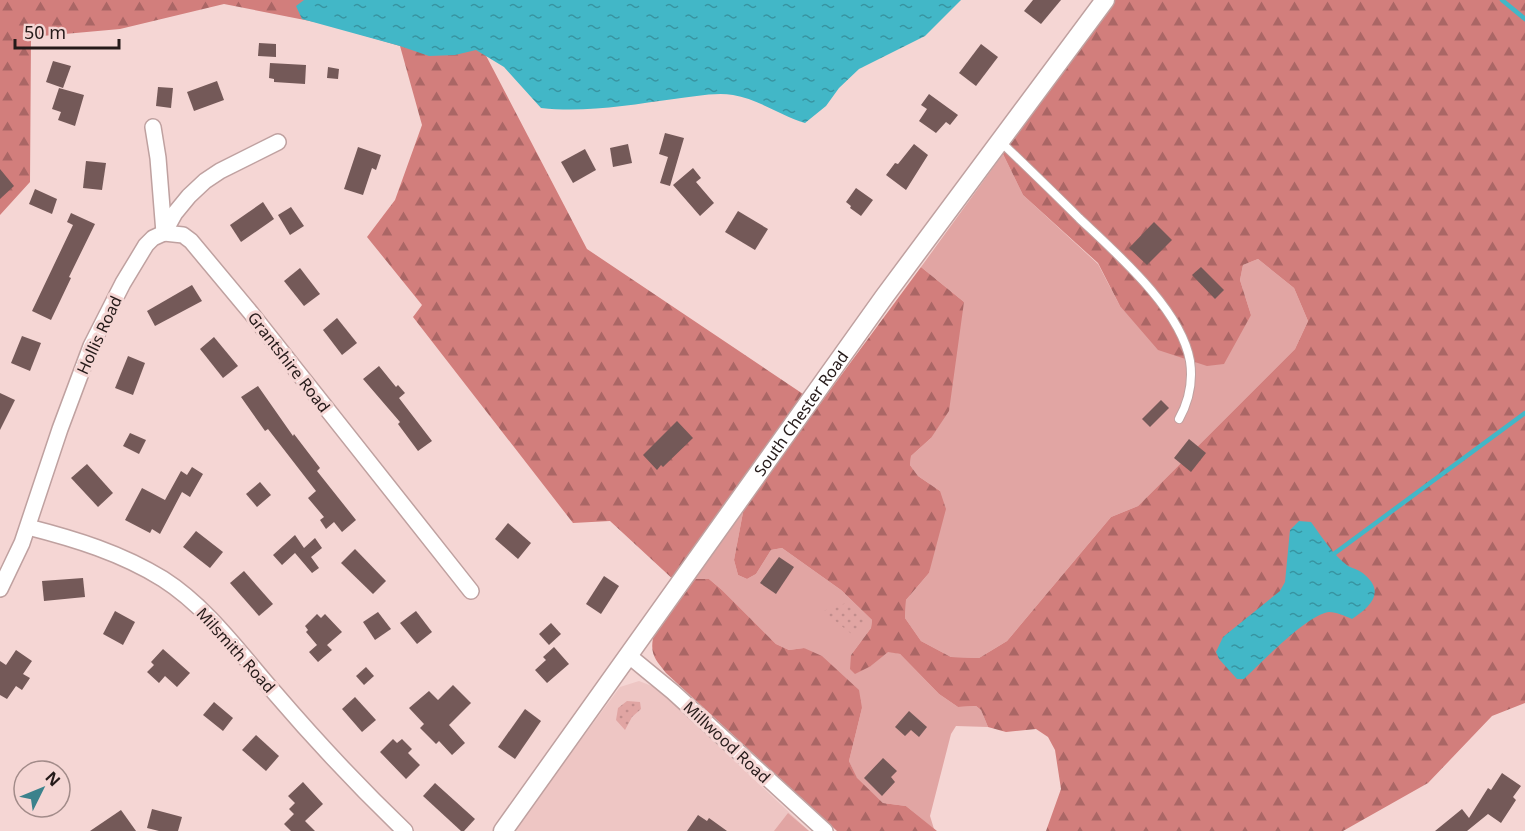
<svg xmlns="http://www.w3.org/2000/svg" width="1525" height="831" font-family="'Noto Sans',sans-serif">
<defs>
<pattern id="forest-firs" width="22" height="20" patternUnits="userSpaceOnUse" patternTransform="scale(1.5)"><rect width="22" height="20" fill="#d27e7c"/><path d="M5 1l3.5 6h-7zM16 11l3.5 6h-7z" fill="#aa6665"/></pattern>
<pattern id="garden-dots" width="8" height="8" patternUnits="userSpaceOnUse" patternTransform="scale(1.5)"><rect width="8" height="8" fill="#e1a5a3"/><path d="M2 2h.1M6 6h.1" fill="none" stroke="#c18d8c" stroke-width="1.8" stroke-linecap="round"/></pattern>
<pattern id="water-ripples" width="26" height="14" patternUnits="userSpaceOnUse" patternTransform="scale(1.5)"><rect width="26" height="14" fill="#42b7c7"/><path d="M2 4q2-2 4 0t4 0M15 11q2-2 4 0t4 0" fill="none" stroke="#3794a1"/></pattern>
</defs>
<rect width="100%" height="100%" fill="#f5d6d4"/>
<!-- built -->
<path fill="#eec6c4" d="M 639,681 L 657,688 L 809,831 L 513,831 L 620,687 Z"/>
<!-- grass -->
<g fill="#e1a5a3">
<path d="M 1003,154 L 1023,195 L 1098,264 L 1120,306 L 1251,315 L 1240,280 L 1243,265 L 1258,259 L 1294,288 L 1308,321 L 1295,349 L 1138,506 L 1111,517 L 1007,641 L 979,658 L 951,657 L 921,641 L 905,618 L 906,600 L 929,573 L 940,491 L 918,476 L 910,465 L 911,456 L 931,438 L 964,302 L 921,267 Z"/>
<path d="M 744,507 L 734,560 L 738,575 L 747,579 L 756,574 L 771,550 L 782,548 L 841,590 L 872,620 L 871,628 L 851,655 L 871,666 L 888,651 L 900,654 L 939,694 L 958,707 L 976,706 L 981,710 L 988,727 L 956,726 L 951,734 L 930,816 L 934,829 L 906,806 L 883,803 L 857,779 L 849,761 L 862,708 L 804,648 L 789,650 L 776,644 L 722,590 L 709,579 L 695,579 Z"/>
<path d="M 788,813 L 809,831 L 774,831 Z"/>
</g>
<!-- forest -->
<g fill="url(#forest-firs)">
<path d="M 0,0 L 410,0 L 481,46 L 587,249 L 809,398 L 676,582 L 610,521 L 573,523 L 413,317 L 422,305 L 367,237 L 395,200 L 422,125 L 400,46 L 325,24 L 224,4 L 120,29 L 31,37 L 30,182 L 0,215 Z"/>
<path d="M 1115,0 L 1525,0 L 1525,703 L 1492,716 L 1428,783 L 1343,831 L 1046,831 L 1061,789 L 1055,750 L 1048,737 L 1036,729 L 1006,732 L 988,727 L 981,710 L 976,706 L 958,707 L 939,694 L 900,654 L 888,652 L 871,666 L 855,674 L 850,669 L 851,655 L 871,628 L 872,620 L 841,590 L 782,548 L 771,550 L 756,574 L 747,579 L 738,575 L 734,560 L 744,507 L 921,267 L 964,302 L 949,411 L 931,438 L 911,456 L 910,465 L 918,476 L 940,491 L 946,509 L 929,573 L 906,600 L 905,618 L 921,641 L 951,657 L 979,658 L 1007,641 L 1111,517 L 1138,506 L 1295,349 L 1308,321 L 1294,288 L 1258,259 L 1243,265 L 1240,280 L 1251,315 L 1224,364 L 1207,366 L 1158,350 L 1120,306 L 1098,263 L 1023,195 L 1003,154 Z"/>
<path d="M 695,579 L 709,579 L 722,590 L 776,644 L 789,650 L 804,648 L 822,656 L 859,690 L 862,708 L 849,761 L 857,778 L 883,803 L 906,806 L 937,831 L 837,831 L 666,673 C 656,660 650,655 653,638 Z"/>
</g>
<!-- garden -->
<g fill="url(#garden-dots)">
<path d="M 846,603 L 866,620 L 854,636 L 823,611 Z"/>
<path d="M 627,701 L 640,702 L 641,709 L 632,717 L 625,730 L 616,720 L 618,708 Z"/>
</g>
<!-- water -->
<g fill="url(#water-ripples)">
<path d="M 304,0 L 961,0 L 925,36 L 859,69 L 839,88 L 826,106 L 805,123 C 781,116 758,99 733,95 C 715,92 692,97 674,99 C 630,105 585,113 541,108 L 504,67 L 476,50 L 455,55 L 429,56 L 400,46 L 302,19 L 296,6 Z"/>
<path d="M 1299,521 L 1311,522 C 1322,537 1333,555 1348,566 C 1354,569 1360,570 1365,575 C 1386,593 1369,608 1352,619 C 1345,616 1337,612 1329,612 C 1308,614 1261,663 1244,679 L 1237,679 L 1219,659 L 1216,652 L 1223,637 L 1280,591 L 1285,582 L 1290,530 Z"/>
</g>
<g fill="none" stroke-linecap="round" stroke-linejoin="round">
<!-- stream -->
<g stroke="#42b7c7" stroke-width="4.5">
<path d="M 1502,0 L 1525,19"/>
<path d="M 1335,553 L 1525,413"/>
</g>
</g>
<!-- building -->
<g fill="#745958">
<path d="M 1033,0 L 1061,0 L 1041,24 L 1024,11 Z"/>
<path d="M 259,43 L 276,44 L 276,57 L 258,56 Z"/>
<path d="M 981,44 L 998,57 L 976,86 L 959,73 Z"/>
<path d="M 53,61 L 71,66 L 63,88 L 46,82 Z"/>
<path d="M 270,63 L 306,65 L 305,84 L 274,82 L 274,79 L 269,78 Z"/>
<path d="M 328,67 L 339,69 L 338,79 L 327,78 Z"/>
<path d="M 217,81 L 224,100 L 194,111 L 187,92 Z"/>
<path d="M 158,87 L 173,88 L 171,108 L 156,106 Z"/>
<path d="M 59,88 L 84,95 L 75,126 L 58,120 L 61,112 L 52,109 Z"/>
<path d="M 929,94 L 958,115 L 950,125 L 946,122 L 936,133 L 919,121 L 927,109 L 921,105 Z"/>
<path d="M 665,133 L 684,138 L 670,186 L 660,183 L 668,157 L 659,154 Z"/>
<path d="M 628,144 L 632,163 L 613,167 L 610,148 Z"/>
<path d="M 914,144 L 928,155 L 906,190 L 886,175 L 895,163 L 898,164 Z"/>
<path d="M 358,147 L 381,155 L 376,170 L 372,168 L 363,195 L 344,189 Z"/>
<path d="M 585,149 L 596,170 L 573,183 L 561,162 Z"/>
<path d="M 86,161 L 106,163 L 102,190 L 83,188 Z"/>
<path d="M 693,168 L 701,178 L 696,182 L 714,203 L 700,216 L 673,185 Z"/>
<path d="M 0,169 L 14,186 L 0,199 Z"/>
<path d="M 856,188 L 873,200 L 861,216 L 850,208 L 851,206 L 846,202 Z"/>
<path d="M 35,189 L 57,199 L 52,214 L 29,204 Z"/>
<path d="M 263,202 L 274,219 L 241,242 L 230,225 Z"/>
<path d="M 291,207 L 304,226 L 290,235 L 278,215 Z"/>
<path d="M 738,211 L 768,229 L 755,250 L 725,232 Z"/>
<path d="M 71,213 L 95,224 L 69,277 L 71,278 L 51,320 L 32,311 L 73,225 L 67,222 Z"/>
<path d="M 1154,222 L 1172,240 L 1147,265 L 1129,248 Z"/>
<path d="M 1201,267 L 1224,290 L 1215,299 L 1192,275 Z"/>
<path d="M 300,268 L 320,294 L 304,306 L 284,281 Z"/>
<path d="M 192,285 L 202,301 L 155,326 L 147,311 Z"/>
<path d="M 337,318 L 357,343 L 342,355 L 323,330 Z"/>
<path d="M 22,336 L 41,343 L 30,371 L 11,363 Z"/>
<path d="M 214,337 L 238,366 L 223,378 L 200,349 Z"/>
<path d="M 128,356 L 145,363 L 133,395 L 115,388 Z"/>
<path d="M 379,366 L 396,387 L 398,385 L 405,393 L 399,398 L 432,441 L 418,451 L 398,424 L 400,422 L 363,379 Z"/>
<path d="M 258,386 L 293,436 L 294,434 L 320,468 L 317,471 L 356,520 L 342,532 L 334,522 L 326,529 L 320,520 L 324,517 L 308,498 L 316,491 L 268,429 L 265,431 L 241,397 Z"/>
<path d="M 0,393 L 15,400 L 0,430 Z"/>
<path d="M 1161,400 L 1169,408 L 1150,427 L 1142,419 Z"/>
<path d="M 677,421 L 693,438 L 663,467 L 661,465 L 657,470 L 643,455 Z"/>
<path d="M 130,433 L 146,440 L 139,454 L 123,446 Z"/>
<path d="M 1189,439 L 1206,453 L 1191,472 L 1174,458 Z"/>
<path d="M 87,464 L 113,493 L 98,507 L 71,478 Z"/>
<path d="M 192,467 L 203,474 L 190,497 L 182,492 L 160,534 L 152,529 L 150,533 L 125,520 L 142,488 L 165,500 L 181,471 L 187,475 Z"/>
<path d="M 260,482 L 271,495 L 257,507 L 246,494 Z"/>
<path d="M 508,523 L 531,543 L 518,559 L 495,539 Z"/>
<path d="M 196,531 L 223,552 L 210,568 L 183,547 Z"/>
<path d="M 295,535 L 304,548 L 315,538 L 322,548 L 311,557 L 319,568 L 312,573 L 295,553 L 282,565 L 273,555 Z"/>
<path d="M 355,549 L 386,581 L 373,594 L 341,563 Z"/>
<path d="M 779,557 L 794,567 L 776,594 L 760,583 Z"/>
<path d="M 244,571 L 273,604 L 259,616 L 230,583 Z"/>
<path d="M 604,576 L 619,586 L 601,614 L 586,604 Z"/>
<path d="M 83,578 L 85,597 L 44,601 L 42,581 Z"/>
<path d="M 115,611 L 135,622 L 123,645 L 103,634 Z"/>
<path d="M 416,611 L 432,632 L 417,644 L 400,623 Z"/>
<path d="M 378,612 L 391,629 L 375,640 L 363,622 Z"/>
<path d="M 317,614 L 321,618 L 325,614 L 342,632 L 327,645 L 332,650 L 318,662 L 309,652 L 317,645 L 306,632 L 308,630 L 305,626 Z"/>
<path d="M 551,623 L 561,634 L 549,645 L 539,634 Z"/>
<path d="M 554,647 L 569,664 L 547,683 L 535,670 L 546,660 L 543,657 Z"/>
<path d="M 163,649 L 190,673 L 177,687 L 165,676 L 159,683 L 147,672 L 154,665 L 151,662 Z"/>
<path d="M 16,650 L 32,661 L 23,674 L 30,678 L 22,690 L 16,686 L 7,699 L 0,695 L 0,661 L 6,665 Z"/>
<path d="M 366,667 L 374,676 L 364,685 L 356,676 Z"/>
<path d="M 453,685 L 471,703 L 449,725 L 465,743 L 452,755 L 439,741 L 436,744 L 420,728 L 424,724 L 409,708 L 429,691 L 438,700 Z"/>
<path d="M 355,697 L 376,720 L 362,732 L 342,709 Z"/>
<path d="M 214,702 L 233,718 L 223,731 L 203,715 Z"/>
<path d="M 525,709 L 541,721 L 515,759 L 498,747 Z"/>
<path d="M 909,711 L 927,727 L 919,737 L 911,730 L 905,736 L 895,727 Z"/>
<path d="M 256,735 L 279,756 L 266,771 L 242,750 Z"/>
<path d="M 393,739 L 397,743 L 402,739 L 412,749 L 408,753 L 420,765 L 406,779 L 380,752 Z"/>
<path d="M 883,758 L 897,771 L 891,777 L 895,782 L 882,796 L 864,778 Z"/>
<path d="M 1502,773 L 1521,786 L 1513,797 L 1516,800 L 1501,823 L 1488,814 L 1467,831 L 1435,831 L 1462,809 L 1469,818 L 1488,788 L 1491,790 Z"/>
<path d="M 303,782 L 323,804 L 305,821 L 315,831 L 291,831 L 284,824 L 294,814 L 289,809 L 295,803 L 288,796 Z"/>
<path d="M 435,783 L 475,819 L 464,831 L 461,831 L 423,796 Z"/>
<path d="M 152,809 L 182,817 L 178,831 L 159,831 L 147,828 Z"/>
<path d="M 121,810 L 136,831 L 90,831 Z"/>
<path d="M 698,815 L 707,821 L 709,818 L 727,831 L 687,831 Z"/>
</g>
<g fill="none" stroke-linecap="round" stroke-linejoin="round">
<defs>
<path id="service" d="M 1000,141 C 1027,167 1053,192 1079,218 C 1116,253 1181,309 1190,361 C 1193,381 1189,401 1179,419"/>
<g id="minor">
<path d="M 153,127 L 158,158 L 164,233 L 183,235 L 191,241 L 251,313 L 471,591"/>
<path d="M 28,527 C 75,539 121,553 163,579 C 207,607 240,653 274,692 C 316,741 359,787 405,831"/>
<path d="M 0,589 L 22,543 L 60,429 L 91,346 L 123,283 L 146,245 L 153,238 L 164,233 L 175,213 L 189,196 L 205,181 L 220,171 L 278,142"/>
<path d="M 628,655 L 673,692 L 825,831"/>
</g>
<g id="tertiary">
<path id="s1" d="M 503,831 L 884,297 L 1105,0"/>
</g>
</defs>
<!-- service casing -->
<use href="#service" stroke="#bfa1a0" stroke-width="10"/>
<!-- minor casing -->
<use href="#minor" stroke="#bfa1a0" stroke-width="18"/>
<!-- tertiary casing -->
<use href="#tertiary" stroke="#bfa1a0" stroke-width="21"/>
<!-- service -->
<use href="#service" stroke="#fff" stroke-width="8"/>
<!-- minor -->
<use href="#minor" stroke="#fff" stroke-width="15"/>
<!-- tertiary -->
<use href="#tertiary" stroke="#fff" stroke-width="18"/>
</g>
<g text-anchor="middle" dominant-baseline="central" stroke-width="6" stroke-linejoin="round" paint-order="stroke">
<!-- street labels -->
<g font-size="16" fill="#251a19" stroke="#f5d6d4">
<text transform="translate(99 335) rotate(-65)">Hollis Road</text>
<text transform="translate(289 362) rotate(52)">Grantshire Road</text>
<text stroke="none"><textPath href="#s1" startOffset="513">South Chester Road</textPath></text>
<text transform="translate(236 650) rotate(48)">Milsmith Road</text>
<text transform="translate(727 742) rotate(43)">Millwood Road</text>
</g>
</g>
<!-- north arrow -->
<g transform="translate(42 789) rotate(47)"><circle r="28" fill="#f5d6d4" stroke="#a28b89" stroke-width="1.5"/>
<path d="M0-4.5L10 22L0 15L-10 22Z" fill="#3b828c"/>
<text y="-9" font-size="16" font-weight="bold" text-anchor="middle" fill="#251a19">N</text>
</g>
<!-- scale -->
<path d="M15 39v9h104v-9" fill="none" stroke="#251a19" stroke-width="3"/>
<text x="24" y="39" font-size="18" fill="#251a19" stroke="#f5d6d4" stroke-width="4.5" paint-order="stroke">50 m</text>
</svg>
